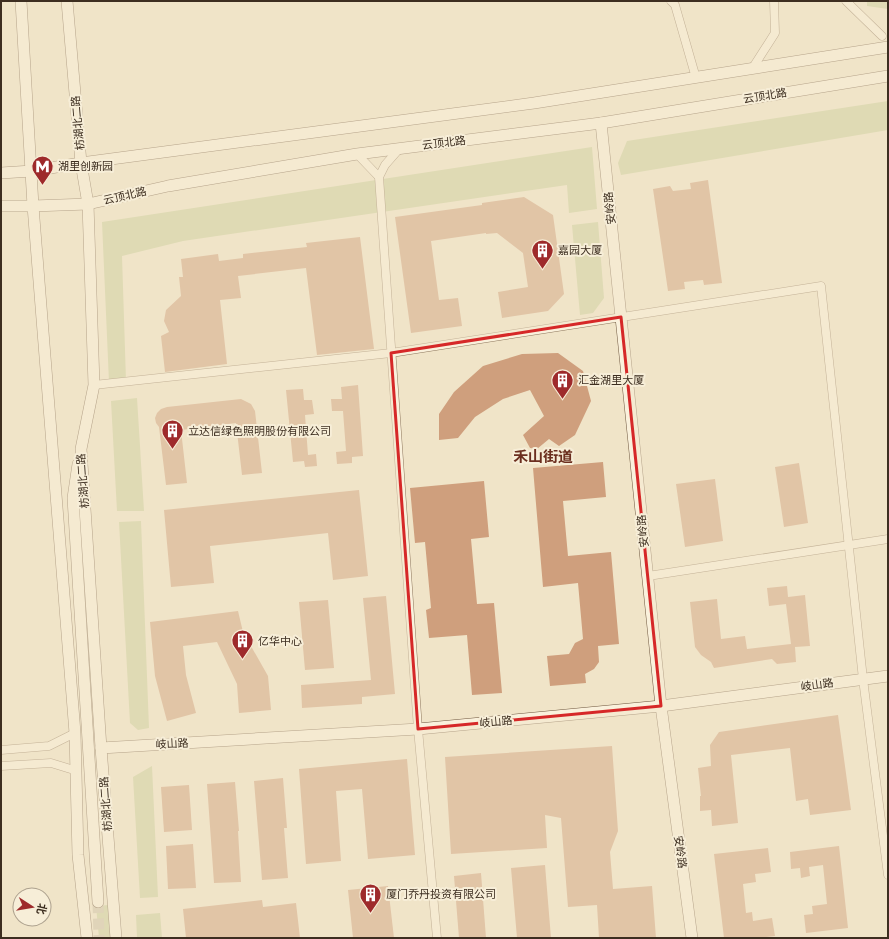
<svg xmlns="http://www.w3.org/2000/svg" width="889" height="939" font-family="'Roboto Serif','Noto Sans SC',serif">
<rect width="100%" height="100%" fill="#f0e4c8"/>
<!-- green -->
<g fill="#c9cf9b">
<path d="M 867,1 L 888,1 L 888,9 L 867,6 Z"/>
<path d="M 888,101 L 888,130 L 621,175 L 618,163 L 627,141 Z"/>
<path d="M 592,147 L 597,209 L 569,213 L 567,185 L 183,241 L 122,256 L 126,381 L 109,382 L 102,222 Z"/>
<path d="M 598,222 L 604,298 L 593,313 L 580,315 L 572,225 Z"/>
<path d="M 137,398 L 144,511 L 117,511 L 111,401 Z"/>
<path d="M 141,521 L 149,728 L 138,730 L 130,723 L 119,522 Z"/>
<path d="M 152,766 L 158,897 L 140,898 L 133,777 Z"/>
<path d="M 109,905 L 112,938 L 99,938 L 96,906 Z"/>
<path d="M 160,913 L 162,938 L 137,938 L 136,915 Z"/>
</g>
<!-- building -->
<g fill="#cf9f7d">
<path d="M 708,180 L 722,283 L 704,285 L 703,280 L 684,282 L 685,289 L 668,291 L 653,189 L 670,186 L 673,191 L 691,189 L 690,183 Z"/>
<path d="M 524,197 L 553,215 L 564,294 L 548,311 L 502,318 L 498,292 L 528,287 L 523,253 L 497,233 L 486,234 L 486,233 L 431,241 L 439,300 L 458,298 L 462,326 L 411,333 L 395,217 L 482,205 L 482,203 Z"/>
<path d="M 360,237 L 374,349 L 317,355 L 306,268 L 238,276 L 241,298 L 220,300 L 227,364 L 165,372 L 161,336 L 169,332 L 164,321 L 166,310 L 181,296 L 179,277 L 183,277 L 181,259 L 218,254 L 219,261 L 243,258 L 243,254 L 307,247 L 306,243 Z"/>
<path d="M 558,353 L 583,371 L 591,401 L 575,435 L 559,446 L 549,439 L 537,449 L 530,448 L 523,435 L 544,416 L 530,390 L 503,399 L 475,417 L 458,438 L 439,440 L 439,414 L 454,392 L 483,366 L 522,354 Z"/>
<path d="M 358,385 L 363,456 L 352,457 L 352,463 L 337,464 L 336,452 L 346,451 L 343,411 L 332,411 L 331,399 L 342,399 L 341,387 Z"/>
<path d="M 303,389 L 304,400 L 312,400 L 314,414 L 305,415 L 308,455 L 316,454 L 317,466 L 305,467 L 304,461 L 293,462 L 286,390 Z"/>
<path d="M 241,399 L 251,404 L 255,411 L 262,473 L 242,475 L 236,423 L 181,430 L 187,483 L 166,485 L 159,427 L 156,423 L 155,418 L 157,413 L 161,409 L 167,407 Z"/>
<path d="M 603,462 L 606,497 L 563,501 L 568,556 L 611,552 L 619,644 L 598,646 L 599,662 L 594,669 L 585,674 L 586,683 L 550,686 L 547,656 L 569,654 L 575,643 L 583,639 L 578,583 L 543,587 L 533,468 Z"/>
<path d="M 799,463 L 808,523 L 784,527 L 775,467 Z"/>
<path d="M 715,479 L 723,541 L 685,547 L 676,484 Z"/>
<path d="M 484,481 L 489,537 L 471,539 L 477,604 L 494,603 L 502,693 L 472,695 L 467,635 L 429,638 L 426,610 L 431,608 L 425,542 L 415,543 L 410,488 Z"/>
<path d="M 359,490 L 368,576 L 333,580 L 328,533 L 210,546 L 214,583 L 171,587 L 164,510 Z"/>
<path d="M 787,586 L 788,597 L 805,595 L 810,646 L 795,647 L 796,662 L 777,664 L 772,659 L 714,668 L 711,662 L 701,655 L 695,647 L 690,602 L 717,599 L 721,639 L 745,636 L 747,649 L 791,644 L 786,604 L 769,606 L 767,588 Z"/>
<path d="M 386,596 L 395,694 L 362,697 L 362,704 L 302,708 L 301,685 L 371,680 L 363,598 Z"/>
<path d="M 328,600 L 334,668 L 305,670 L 299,602 Z"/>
<path d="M 238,611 L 243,632 L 268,676 L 271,710 L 239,713 L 237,684 L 217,642 L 183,646 L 186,675 L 196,713 L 167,721 L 155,676 L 150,622 Z"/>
<path d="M 838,715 L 851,810 L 810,815 L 808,799 L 796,801 L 790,748 L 731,755 L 738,823 L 712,826 L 711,810 L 700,811 L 700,796 L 701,796 L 698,768 L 711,766 L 710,745 L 719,732 Z"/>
<path d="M 612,746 L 618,831 L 610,852 L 613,889 L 652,886 L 656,938 L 599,938 L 597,905 L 568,907 L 561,818 L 545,815 L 547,848 L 451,854 L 445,757 Z"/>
<path d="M 407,759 L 415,855 L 368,859 L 362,789 L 336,791 L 341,861 L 306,864 L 299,769 Z"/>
<path d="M 283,778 L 287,828 L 284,828 L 288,878 L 262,880 L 254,781 Z"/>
<path d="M 235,782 L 239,831 L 238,831 L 241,882 L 214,883 L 207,784 Z"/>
<path d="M 189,785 L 192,830 L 164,832 L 161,787 Z"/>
<path d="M 193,844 L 196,888 L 168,889 L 166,846 Z"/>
<path d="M 839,846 L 848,928 L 806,933 L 804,915 L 813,914 L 812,906 L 827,904 L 823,865 L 809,867 L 810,876 L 801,878 L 800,868 L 791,869 L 790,852 Z"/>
<path d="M 768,848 L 771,872 L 755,874 L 756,882 L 743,884 L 746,913 L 752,912 L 753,921 L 772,918 L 775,936 L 757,938 L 724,938 L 714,854 Z"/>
<path d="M 545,865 L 551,938 L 517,938 L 511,868 Z"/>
<path d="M 481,873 L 486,938 L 459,938 L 454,876 Z"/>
<path d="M 388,886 L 394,938 L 353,938 L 348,890 Z"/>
<path d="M 262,900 L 263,907 L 296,903 L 300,938 L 186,938 L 183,909 Z"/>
</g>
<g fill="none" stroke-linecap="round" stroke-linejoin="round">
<!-- secondary-tunnel -->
<path stroke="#ccc0a6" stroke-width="11" stroke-dasharray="11 5.5" stroke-linecap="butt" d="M 98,902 L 99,938"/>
<defs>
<g id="street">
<path d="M 671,1 L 675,5 L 696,78"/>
<path d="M 846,1 L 882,36"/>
<path d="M 752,69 L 775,33 L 774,1"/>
<path d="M 399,149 L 385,165 L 379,177 L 418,729 L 437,938"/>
<path d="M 357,154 L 379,177"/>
<path d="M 94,385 L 391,353 L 821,286 L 863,679 L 888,875"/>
<path d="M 648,576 L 888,539"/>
<path d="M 1,750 L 49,746 L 75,733"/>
<path d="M 1,766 L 51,763 L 77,771"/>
</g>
<g id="secondary">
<path d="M 21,1 L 33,206 L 75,733 L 78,855 L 87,938"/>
<path d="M 67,1 L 81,163 L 88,204 L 94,385 L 81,449 L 101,748 L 116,938"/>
<path d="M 601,123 L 661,706 L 692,938"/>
<path d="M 1,173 L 32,171 L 81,163 L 534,103 L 888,47"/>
<path d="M 1,206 L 33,206 L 88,204 L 168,186 L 357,154 L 601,123 L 888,76"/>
<path d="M 78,464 L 73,498 L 98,902"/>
<path d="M 101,748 L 418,729 L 661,706 L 888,676"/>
</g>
</defs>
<!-- street casing -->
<use href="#street" stroke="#8d765c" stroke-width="9"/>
<!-- secondary casing -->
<use href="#secondary" stroke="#6f573f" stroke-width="12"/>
<!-- street -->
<use href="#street" stroke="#faf1dc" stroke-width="8"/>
<!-- secondary -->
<use href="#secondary" stroke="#faf1dc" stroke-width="11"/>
</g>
<!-- marked area -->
<path d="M0 0H889V939H0ZM 621,317 L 661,706 L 418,729 L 391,353 Z" fill="#f0e4c8" fill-opacity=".55" fill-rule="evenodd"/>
<path fill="none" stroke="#d62828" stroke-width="3" stroke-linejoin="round" d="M 621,317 L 661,706 L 418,729 L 391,353 Z"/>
<!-- icons -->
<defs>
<symbol id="metro-pin" viewBox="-11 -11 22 30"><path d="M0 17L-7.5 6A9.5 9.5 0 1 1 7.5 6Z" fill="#9e2a2b" stroke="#f7eed8"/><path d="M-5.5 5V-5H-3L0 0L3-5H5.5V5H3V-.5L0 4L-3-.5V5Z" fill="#fff"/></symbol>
<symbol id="building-pin" viewBox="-11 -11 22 30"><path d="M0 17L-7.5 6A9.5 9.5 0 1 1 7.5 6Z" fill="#9e2a2b" stroke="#f7eed8"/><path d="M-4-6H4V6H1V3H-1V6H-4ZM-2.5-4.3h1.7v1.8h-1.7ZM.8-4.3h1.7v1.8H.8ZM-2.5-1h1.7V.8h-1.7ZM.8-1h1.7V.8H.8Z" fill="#fff"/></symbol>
</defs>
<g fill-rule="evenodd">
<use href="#metro-pin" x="30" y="154" width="25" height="34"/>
<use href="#building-pin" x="530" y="238" width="25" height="34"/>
<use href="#building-pin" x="550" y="368" width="25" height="34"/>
<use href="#building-pin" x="160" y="418" width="25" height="34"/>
<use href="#building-pin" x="230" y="628" width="25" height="34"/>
<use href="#building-pin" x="358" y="882" width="25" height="34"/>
</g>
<g text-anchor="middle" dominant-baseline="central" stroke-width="4" stroke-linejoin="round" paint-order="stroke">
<!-- street labels -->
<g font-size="11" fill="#3d2e20" stroke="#f7eed8">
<text transform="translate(765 96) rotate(-9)">云顶北路</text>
<text transform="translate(78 123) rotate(-95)">枋湖北二路</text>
<text transform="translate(444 143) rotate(-7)">云顶北路</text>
<text transform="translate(125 196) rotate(-13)">云顶北路</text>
<text transform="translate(610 208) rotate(-96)">安岭路</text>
<text transform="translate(83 481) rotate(-94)">枋湖北二路</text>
<text transform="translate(643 531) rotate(-96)">安岭路</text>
<text transform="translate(817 685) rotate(-8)">岐山路</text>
<text transform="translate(496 722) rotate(-5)">岐山路</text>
<text transform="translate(172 744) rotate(-3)">岐山路</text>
<text transform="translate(106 804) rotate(-94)">枋湖北二路</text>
<text transform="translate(680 852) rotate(82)">安岭路</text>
</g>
<!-- poi labels -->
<g font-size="11" fill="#3d2e20" stroke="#f7eed8" text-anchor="start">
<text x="58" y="166">湖里创新园</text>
<text x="558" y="250">嘉园大厦</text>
<text x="578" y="380">汇金湖里大厦</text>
<text x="188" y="431">立达信绿色照明股份有限公司</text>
<text x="258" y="641">亿华中心</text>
<text x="386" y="894">厦门乔丹投资有限公司</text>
</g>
<!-- district labels -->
<g font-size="15" font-weight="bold" fill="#6b2e1e" stroke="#f7eed8">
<text x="543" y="457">禾山街道</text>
</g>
</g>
<!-- border -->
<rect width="889" height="939" fill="none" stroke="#3d2e20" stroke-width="4"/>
<!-- north arrow -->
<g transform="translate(32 907) rotate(102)"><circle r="19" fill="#f7eed8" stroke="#ada18e"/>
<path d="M0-3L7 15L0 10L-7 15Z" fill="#9e2a2b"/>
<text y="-6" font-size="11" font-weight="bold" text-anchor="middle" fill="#3d2e20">北</text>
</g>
</svg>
